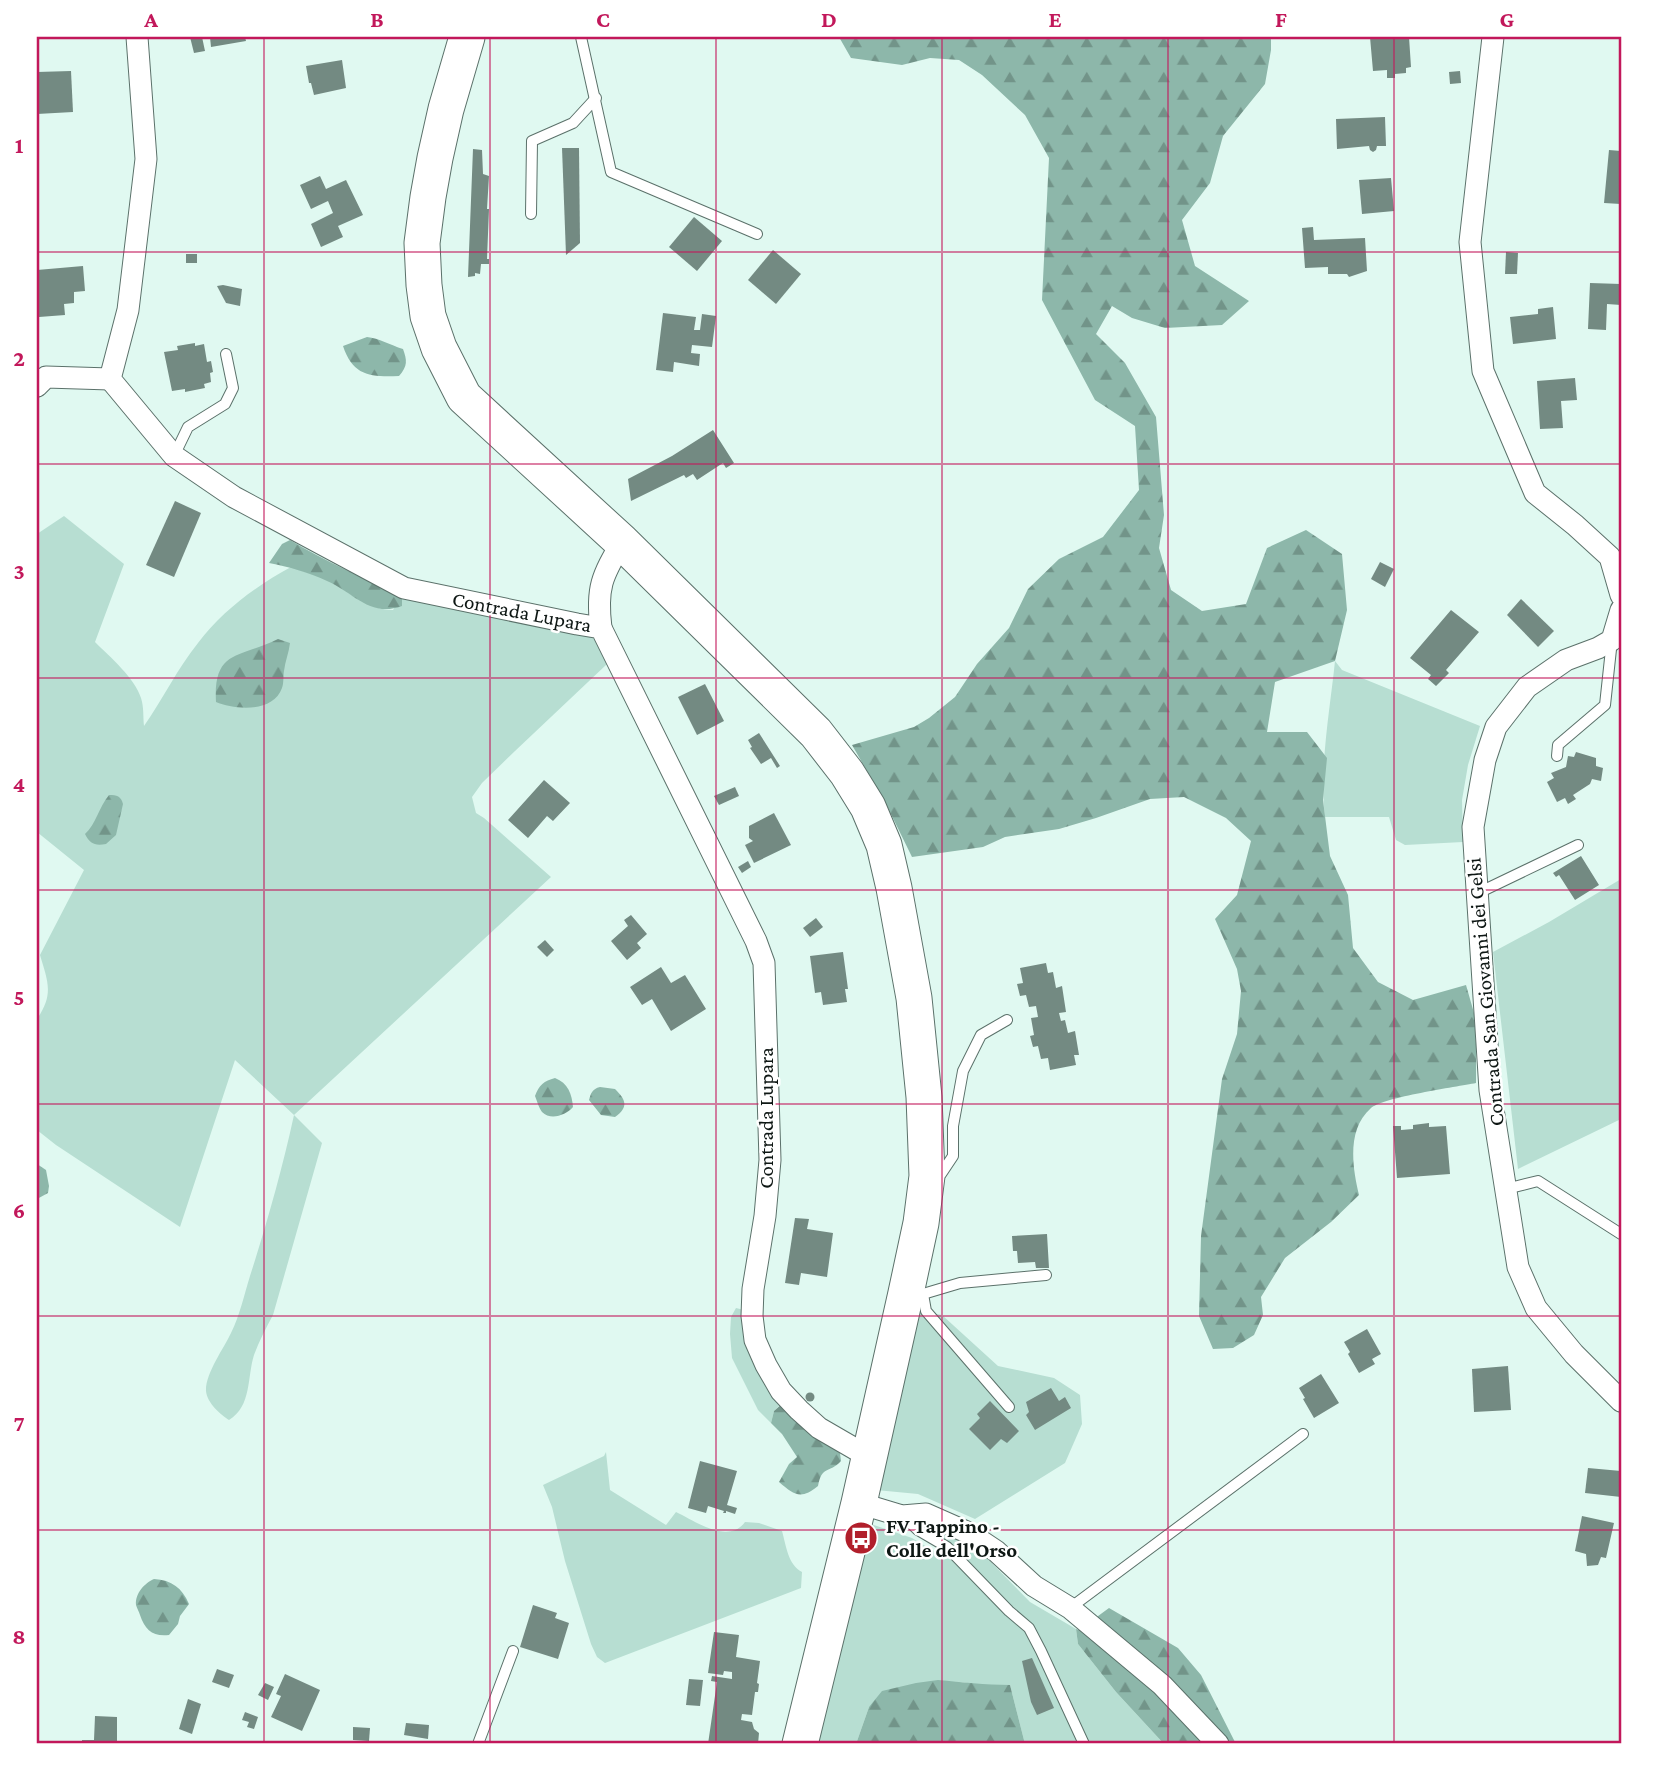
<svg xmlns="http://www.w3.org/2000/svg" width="1658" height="1781" font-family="'Crimson Pro',serif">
<defs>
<pattern id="forest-firs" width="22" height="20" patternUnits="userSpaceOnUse" patternTransform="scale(1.75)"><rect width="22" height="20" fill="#8db7aa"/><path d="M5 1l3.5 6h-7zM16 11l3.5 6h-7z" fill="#729489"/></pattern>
</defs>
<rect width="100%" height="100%" fill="#e0f9f1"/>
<!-- green -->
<g fill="#b7ded2">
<path d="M 64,516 L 124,564 L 95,642 C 110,657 135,678 141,698 C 144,707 143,717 144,726 C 163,699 177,669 198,643 C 222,611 256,586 291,567 C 305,572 320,576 333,583 C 351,594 370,610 393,610 L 402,597 L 582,632 L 597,639 L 612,661 L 606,665 L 515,751 L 482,783 L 472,797 L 476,813 L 484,818 L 551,877 L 294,1115 L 322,1143 L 273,1315 C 266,1328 259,1341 254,1355 C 247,1377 252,1406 229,1420 C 221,1415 207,1403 206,1391 C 205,1374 224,1348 231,1333 C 240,1315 244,1295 250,1276 C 267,1223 282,1170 294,1115 L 235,1060 L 180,1227 L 56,1145 L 37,1130 L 37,1019 C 54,994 48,982 40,955 L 84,870 L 37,832 L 37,534 Z"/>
<path d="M 1335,661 L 1342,670 L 1480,726 L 1468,765 L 1462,800 L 1463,842 L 1405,845 L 1396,840 L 1389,817 L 1325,817 C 1319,768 1330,710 1335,661 Z"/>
<path d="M 1621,879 L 1621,1119 L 1518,1169 L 1493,952 L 1549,922 Z"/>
<path d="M 736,1308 L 744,1310 L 782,1403 L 774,1411 L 771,1423 L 758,1410 L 732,1358 L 730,1334 L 731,1317 Z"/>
<path d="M 914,1310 L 942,1315 L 998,1366 L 1054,1378 L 1080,1395 L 1082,1424 L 1065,1463 L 975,1519 L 918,1494 L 876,1490 Z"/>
<path d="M 606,1452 L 610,1490 L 666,1525 L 676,1512 C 695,1521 728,1545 745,1522 L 759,1523 L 782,1531 C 786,1545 788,1565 802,1572 L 801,1588 L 605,1663 L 597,1657 L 591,1644 L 565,1561 L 552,1507 L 543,1485 L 604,1456 Z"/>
<path d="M 868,1523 L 912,1538 L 947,1559 L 940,1530 L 982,1553 L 1030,1602 L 1076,1629 L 1078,1644 L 1116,1692 L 1164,1744 L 1025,1744 L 1010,1685 L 978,1685 L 962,1682 L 869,1707 L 856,1744 L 812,1744 Z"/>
</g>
<!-- forest -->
<g fill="url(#forest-firs)">
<path d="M 839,37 L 1271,37 L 1271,50 L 1265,84 L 1223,136 L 1210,183 L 1182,220 L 1195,266 L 1249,301 L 1222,325 L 1165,328 L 1132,318 L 1112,306 L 1096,334 L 1125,363 L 1156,417 L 1164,515 L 1159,548 L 1171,590 L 1202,611 L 1246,604 L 1267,548 L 1306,530 L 1342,554 L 1347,610 L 1335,661 L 1275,682 L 1267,732 L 1307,732 L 1327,758 L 1323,800 L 1330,856 L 1348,895 L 1353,948 L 1378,982 L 1413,1000 L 1466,985 L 1474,1013 L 1476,1044 L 1476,1083 C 1456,1087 1384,1097 1371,1108 C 1347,1129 1352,1166 1359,1195 L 1331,1222 L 1285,1258 L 1261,1297 L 1263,1315 L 1254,1335 L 1233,1348 L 1213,1349 L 1199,1316 L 1201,1236 L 1222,1079 L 1237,1034 L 1241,991 L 1237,969 L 1215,919 L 1237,895 L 1251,841 L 1226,818 L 1184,797 L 1150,799 L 1096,818 L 1059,829 L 1005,837 L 983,847 L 912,857 L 886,804 L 852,745 L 914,727 L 929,718 L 955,697 L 977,664 L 1009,628 L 1028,589 L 1059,559 L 1103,537 L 1139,490 L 1135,426 L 1095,400 L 1042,300 L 1049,158 L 1025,115 L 982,75 L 959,60 L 930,58 L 902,65 L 851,58 Z"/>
<path d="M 367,337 C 379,338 390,345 403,349 C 407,360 408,366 399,376 C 370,377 353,376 343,346 Z"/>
<path d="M 290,540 C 326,562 365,578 402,597 L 402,606 C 370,618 353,592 327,581 C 308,572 289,567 269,563 L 282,544 Z"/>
<path d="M 278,639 L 290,643 C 289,652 285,662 284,671 C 283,676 284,683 282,688 C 273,713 235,710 216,702 C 213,649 240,658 278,639 Z"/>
<path d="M 109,795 C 117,795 121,796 123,804 L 116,835 L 106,844 C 95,846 90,844 85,834 C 96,824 99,807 109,795 Z"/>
<path d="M 555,1078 C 568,1083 572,1094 573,1107 C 566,1115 551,1121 542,1112 C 539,1108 537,1101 535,1096 C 539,1085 544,1081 555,1078 Z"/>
<path d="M 600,1087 L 615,1089 C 626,1100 629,1107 615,1117 L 601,1115 L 589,1100 C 591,1093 592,1089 600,1087 Z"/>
<path d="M 37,1164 L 46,1170 L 49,1186 L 48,1193 L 37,1199 Z"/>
<path d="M 783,1403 L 840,1453 L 841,1461 C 829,1474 822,1465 818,1486 C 801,1500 794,1495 779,1482 L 789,1464 L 797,1457 L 782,1434 L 771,1423 L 774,1411 Z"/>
<path d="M 154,1579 C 172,1580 182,1588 189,1604 L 180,1616 L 178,1624 L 169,1635 C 153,1637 145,1630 140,1615 C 139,1612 137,1608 136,1605 C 135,1593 145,1583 154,1579 Z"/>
<path d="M 1109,1608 L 1178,1648 L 1201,1675 L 1236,1744 L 1164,1744 L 1116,1692 L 1078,1644 L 1076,1629 L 1079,1630 Z"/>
<path d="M 938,1680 C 962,1682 985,1685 1010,1685 L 1025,1744 L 856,1744 L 869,1707 L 882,1691 L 916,1683 Z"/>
</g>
<!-- building -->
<g fill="#738a82">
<path d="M 190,37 L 202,37 L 205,51 L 194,53 Z"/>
<path d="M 210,37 L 245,37 L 246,41 L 211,47 Z"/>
<path d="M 1370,37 L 1409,37 L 1411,67 L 1406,68 L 1406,73 L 1395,74 L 1395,78 L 1387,78 L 1387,70 L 1373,71 Z"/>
<path d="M 342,60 L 346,88 L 314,95 L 311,83 L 309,83 L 306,66 Z"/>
<path d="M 71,71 L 73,112 L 37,114 L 37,72 Z"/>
<path d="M 1460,71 L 1461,83 L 1450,84 L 1449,72 Z"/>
<path d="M 1385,117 L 1386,146 L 1377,146 L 1376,150 L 1373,152 L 1370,150 L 1369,146 L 1337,149 L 1336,119 Z"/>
<path d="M 562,148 L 579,148 L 580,243 L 566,255 Z"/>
<path d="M 473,149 L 482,150 L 483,174 L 489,176 L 487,209 L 489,209 L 487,259 L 489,259 L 489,264 L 481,264 L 480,274 L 475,273 L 475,276 L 468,277 Z"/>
<path d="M 1609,150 L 1621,151 L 1621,204 L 1604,203 Z"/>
<path d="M 320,176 L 326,189 L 346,180 L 363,215 L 338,226 L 343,237 L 321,247 L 311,224 L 333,213 L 328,201 L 311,209 L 300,185 Z"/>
<path d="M 1391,178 L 1394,211 L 1362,214 L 1359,180 Z"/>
<path d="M 694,217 L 722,241 L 697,271 L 669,247 Z"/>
<path d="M 1313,227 L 1314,240 L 1365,238 L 1367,271 L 1349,277 L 1347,274 L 1328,274 L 1328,267 L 1305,268 L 1302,228 Z"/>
<path d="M 773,250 L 801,274 L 776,304 L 748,280 Z"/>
<path d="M 1506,252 L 1518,253 L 1517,274 L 1505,274 Z"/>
<rect x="186" y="254" width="11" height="9"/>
<path d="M 83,266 L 85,291 L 74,292 L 74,303 L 64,304 L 65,315 L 39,317 L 37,270 Z"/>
<path d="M 1590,283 L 1621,284 L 1621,305 L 1607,304 L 1606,330 L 1588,329 Z"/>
<path d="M 223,285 L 242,289 L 240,306 L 226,303 L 217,286 Z"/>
<path d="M 1553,307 L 1556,339 L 1513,344 L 1510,317 L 1538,314 L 1538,309 Z"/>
<path d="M 663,313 L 696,317 L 694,330 L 700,330 L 702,314 L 716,316 L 712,347 L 692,345 L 691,353 L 700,354 L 699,366 L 674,362 L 673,372 L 656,370 Z"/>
<path d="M 195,343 L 195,346 L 204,344 L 207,362 L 211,361 L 213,372 L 210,373 L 211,382 L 204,384 L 205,388 L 185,392 L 185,389 L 172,391 L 164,352 L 178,350 L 177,346 Z"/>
<path d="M 1575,378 L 1577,400 L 1561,401 L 1563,428 L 1540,429 L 1537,381 Z"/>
<path d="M 713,430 L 734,463 L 726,468 L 723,463 L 697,480 L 693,474 L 686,478 L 684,475 L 631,501 L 628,479 L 672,456 Z"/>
<path d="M 175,501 L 201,513 L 174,577 L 146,565 Z"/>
<path d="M 1380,562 L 1394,569 L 1385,587 L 1371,579 Z"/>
<path d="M 1521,599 L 1554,631 L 1538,647 L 1507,615 Z"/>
<path d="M 1451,610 L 1479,632 L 1446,670 L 1449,673 L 1436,686 L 1428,679 L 1431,675 L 1410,658 Z"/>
<path d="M 705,684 L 724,721 L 697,735 L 678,697 Z"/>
<path d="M 759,733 L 780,766 L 777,768 L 771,758 L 761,764 L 750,748 L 752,747 L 748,740 Z"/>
<path d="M 1576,752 L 1596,758 L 1596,766 L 1603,768 L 1601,781 L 1592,779 L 1590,784 L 1573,795 L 1576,799 L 1568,804 L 1565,798 L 1557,802 L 1547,782 L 1554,778 L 1551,773 L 1566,767 L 1568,756 L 1574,757 Z"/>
<path d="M 544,780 L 570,803 L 553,821 L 547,816 L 528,838 L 508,820 Z"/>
<path d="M 735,787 L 739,796 L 719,805 L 714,796 Z"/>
<path d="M 774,813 L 791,845 L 754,863 L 745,845 L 753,841 L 749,838 L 749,826 Z"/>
<path d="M 1581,856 L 1599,885 L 1575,900 L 1559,875 L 1556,877 L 1553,873 Z"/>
<path d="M 748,861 L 751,867 L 742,873 L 738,867 Z"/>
<path d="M 631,915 L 647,934 L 637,943 L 641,948 L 627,960 L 611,941 L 628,926 L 624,920 Z"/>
<path d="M 816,918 L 823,927 L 810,937 L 803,928 Z"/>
<path d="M 545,940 L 554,950 L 547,957 L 537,947 Z"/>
<path d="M 843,952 L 848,989 L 845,989 L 847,1002 L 823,1005 L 821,992 L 815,993 L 810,956 Z"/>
<path d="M 1046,963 L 1048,973 L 1053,972 L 1056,988 L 1062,986 L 1066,1012 L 1059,1013 L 1061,1021 L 1065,1020 L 1068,1033 L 1075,1031 L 1079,1055 L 1074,1055 L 1076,1065 L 1050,1070 L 1048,1058 L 1041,1059 L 1038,1046 L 1033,1047 L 1030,1036 L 1034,1035 L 1031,1018 L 1038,1017 L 1036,1006 L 1029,1007 L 1026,995 L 1020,996 L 1017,984 L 1023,983 L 1020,968 Z"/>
<path d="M 661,967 L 671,983 L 685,975 L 706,1009 L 671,1031 L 652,999 L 642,1005 L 630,987 Z"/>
<path d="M 1429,1123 L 1429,1127 L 1446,1126 L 1450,1174 L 1397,1178 L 1393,1126 L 1401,1126 L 1401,1130 L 1413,1129 L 1413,1125 Z"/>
<path d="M 795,1218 L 809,1219 L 807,1229 L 833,1233 L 827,1277 L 801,1273 L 799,1285 L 785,1283 Z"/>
<path d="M 1047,1234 L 1049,1268 L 1036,1268 L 1035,1262 L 1018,1263 L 1017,1251 L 1013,1251 L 1012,1236 Z"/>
<path d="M 1367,1329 L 1381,1354 L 1372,1359 L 1375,1364 L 1359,1373 L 1348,1354 L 1350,1352 L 1344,1342 Z"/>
<path d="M 1508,1366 L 1511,1410 L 1474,1412 L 1472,1369 Z"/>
<path d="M 1321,1374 L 1339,1403 L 1314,1418 L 1303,1399 L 1305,1398 L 1299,1388 Z"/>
<path d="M 1051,1388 L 1059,1401 L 1065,1397 L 1071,1408 L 1035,1430 L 1026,1415 L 1029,1412 L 1026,1402 Z"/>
<circle cx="810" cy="1397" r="4.5"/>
<path d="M 990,1401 L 1019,1431 L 1007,1443 L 1001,1439 L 990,1450 L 969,1429 L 980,1418 L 977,1414 Z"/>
<path d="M 700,1461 L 737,1471 L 727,1505 L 737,1508 L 735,1514 L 726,1511 L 726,1513 L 723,1513 L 724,1511 L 708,1506 L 706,1513 L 688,1508 Z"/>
<path d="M 1588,1468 L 1621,1471 L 1621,1497 L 1585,1493 Z"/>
<path d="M 1582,1516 L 1614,1523 L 1606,1558 L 1601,1557 L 1598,1565 L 1587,1566 L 1586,1554 L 1575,1551 Z"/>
<path d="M 533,1605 L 557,1613 L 555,1618 L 569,1623 L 558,1659 L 520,1647 Z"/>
<path d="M 714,1632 L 739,1635 L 736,1657 L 760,1661 L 757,1683 L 759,1684 L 758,1692 L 755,1692 L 752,1715 L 742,1714 L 741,1720 L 752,1722 L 754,1729 L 759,1733 L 758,1744 L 708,1744 L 717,1682 L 711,1681 L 712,1676 L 732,1679 L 732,1672 L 724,1671 L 723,1675 L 708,1673 Z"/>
<path d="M 1032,1658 L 1054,1708 L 1037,1715 L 1031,1702 L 1022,1661 Z"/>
<path d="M 217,1669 L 234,1675 L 229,1688 L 212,1682 Z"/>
<path d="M 285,1674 L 320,1690 L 302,1731 L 271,1717 L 281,1696 L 276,1694 Z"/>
<path d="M 689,1679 L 703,1680 L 700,1706 L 686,1705 Z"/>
<path d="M 265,1683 L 274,1687 L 268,1700 L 258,1695 Z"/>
<path d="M 188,1699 L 201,1704 L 192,1734 L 179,1729 Z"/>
<path d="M 245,1712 L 258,1717 L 254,1729 L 247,1727 L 249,1722 L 242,1720 Z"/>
<path d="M 95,1716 L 117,1717 L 117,1741 L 108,1741 L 108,1744 L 82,1744 L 82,1740 L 94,1740 Z"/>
<path d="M 406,1723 L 429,1725 L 428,1739 L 404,1735 Z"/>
<path d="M 353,1727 L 370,1728 L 369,1741 L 353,1740 Z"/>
</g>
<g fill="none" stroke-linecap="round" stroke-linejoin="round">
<defs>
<g id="lane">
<path d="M 581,37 L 611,172 L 757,234"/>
<path d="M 531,214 L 532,141 L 573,123 L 596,98"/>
<path d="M 174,456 L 188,427 L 225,404 L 233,388 L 226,354"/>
<path d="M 1557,756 L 1558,745 L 1605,705 L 1612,640"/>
<path d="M 1476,894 L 1578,845"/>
<path d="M 933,1175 L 941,1174 L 953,1156 L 953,1126 L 963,1071 L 981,1035 L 1007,1020"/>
<path d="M 1506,1189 L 1538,1181 L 1621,1234"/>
<path d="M 919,1294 L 923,1294 L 960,1283 L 1046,1275"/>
<path d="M 923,1294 L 926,1311 L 1009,1407"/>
<path d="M 904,1517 L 918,1530 L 947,1547 L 1009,1611 L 1029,1628 L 1041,1651 L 1084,1744"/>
<path d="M 1070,1608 L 1303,1434"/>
<path d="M 478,1744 L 513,1651"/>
</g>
<g id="street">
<path d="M 137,37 L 146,159 L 128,310 L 110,379 L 174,456 L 234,497 L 404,588 L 577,624 L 601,628 L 756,941 L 764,963 L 770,1160 L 765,1216 L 753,1289 L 752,1316 L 755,1340 L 766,1365 L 781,1391 L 799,1410 L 819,1428 L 869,1457"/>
<path d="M 1493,37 L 1470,242 L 1483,371 L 1535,493 L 1575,525 L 1610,557 L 1621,595"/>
<path d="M 37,386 L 46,377 L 110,379"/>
<path d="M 1621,610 L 1612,640 L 1598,648 L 1566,660 L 1527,687 L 1496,727 L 1485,760 L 1473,827 L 1490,1090 L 1518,1267 L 1536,1308 L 1574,1354 L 1621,1401"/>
<path d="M 601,628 C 596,588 602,576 622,542"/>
<path d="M 859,1503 L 902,1516 L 926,1514 L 969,1533 L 996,1551 L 1034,1586 L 1070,1608 L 1162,1685 L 1218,1744"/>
</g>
<path id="primary" d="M 467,37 L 446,109 L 435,158 L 428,197 L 422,243 L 424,285 L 428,316 L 439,348 L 464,397 L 622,542 L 816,733 L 847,773 L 868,807 L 884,845 L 894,888 L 914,998 L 924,1097 L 927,1176 L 921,1223 L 906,1293 L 859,1503 L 800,1744"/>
</defs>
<!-- lane casing -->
<use href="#lane" stroke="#5b716a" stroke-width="12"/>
<!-- street casing -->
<use href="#street" stroke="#5b716a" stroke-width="23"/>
<!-- primary casing -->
<use href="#primary" stroke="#5b716a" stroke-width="37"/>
<!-- lane -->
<use href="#lane" stroke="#fff" stroke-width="10"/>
<!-- street -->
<use href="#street" stroke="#fff" stroke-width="21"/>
<!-- primary -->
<use href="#primary" stroke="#fff" stroke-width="35"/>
</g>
<!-- grid -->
<path fill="none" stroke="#c2185b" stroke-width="2" stroke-opacity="0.55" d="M 264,37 L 264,1744M 490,37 L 490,1744M 716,37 L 716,1744M 942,37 L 942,1744M 1168,37 L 1168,1744M 1394,37 L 1394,1744M 37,252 L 1621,252M 37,464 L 1621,464M 37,678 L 1621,678M 37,890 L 1621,890M 37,1104 L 1621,1104M 37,1316 L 1621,1316M 37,1530 L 1621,1530"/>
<!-- icons -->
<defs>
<symbol id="bus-disc" viewBox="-11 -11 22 22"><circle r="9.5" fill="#b11f2b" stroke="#fff"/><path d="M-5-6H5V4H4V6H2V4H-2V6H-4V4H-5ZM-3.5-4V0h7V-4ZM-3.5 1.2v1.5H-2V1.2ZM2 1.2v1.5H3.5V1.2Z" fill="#fff"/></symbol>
</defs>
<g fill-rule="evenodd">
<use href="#bus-disc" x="842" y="1519" width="38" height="38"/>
</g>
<g text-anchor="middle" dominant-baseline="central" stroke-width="5" stroke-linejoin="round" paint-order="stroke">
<!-- street labels -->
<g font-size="21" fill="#0e1714" stroke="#fff">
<text transform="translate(522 612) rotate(11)">Contrada Lupara</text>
<text transform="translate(1485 992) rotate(-95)">Contrada San Giovanni dei Gelsi</text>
<text transform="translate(766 1118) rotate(-90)">Contrada Lupara</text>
</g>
<!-- poi labels -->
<g font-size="21" font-weight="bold" fill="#0e1714" stroke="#fff" text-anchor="start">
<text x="886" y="1526">FV Tappino -<tspan x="886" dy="24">Colle dell'Orso</tspan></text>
</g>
</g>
<!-- border -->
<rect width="1658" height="1781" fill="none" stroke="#ffffff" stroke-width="77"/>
<rect x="38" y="38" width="1582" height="1704" fill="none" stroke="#c2185b" stroke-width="2.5"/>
<g font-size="23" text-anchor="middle" font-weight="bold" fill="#c2185b">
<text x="151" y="27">A</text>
<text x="377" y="27">B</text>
<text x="603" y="27">C</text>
<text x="829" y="27">D</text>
<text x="1055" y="27">E</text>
<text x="1281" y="27">F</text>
<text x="1507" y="27">G</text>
<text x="19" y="153">1</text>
<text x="19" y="366">2</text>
<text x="19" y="579">3</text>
<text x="19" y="792">4</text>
<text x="19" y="1005">5</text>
<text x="19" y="1218">6</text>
<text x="19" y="1431">7</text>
<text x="19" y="1644">8</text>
</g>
</svg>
